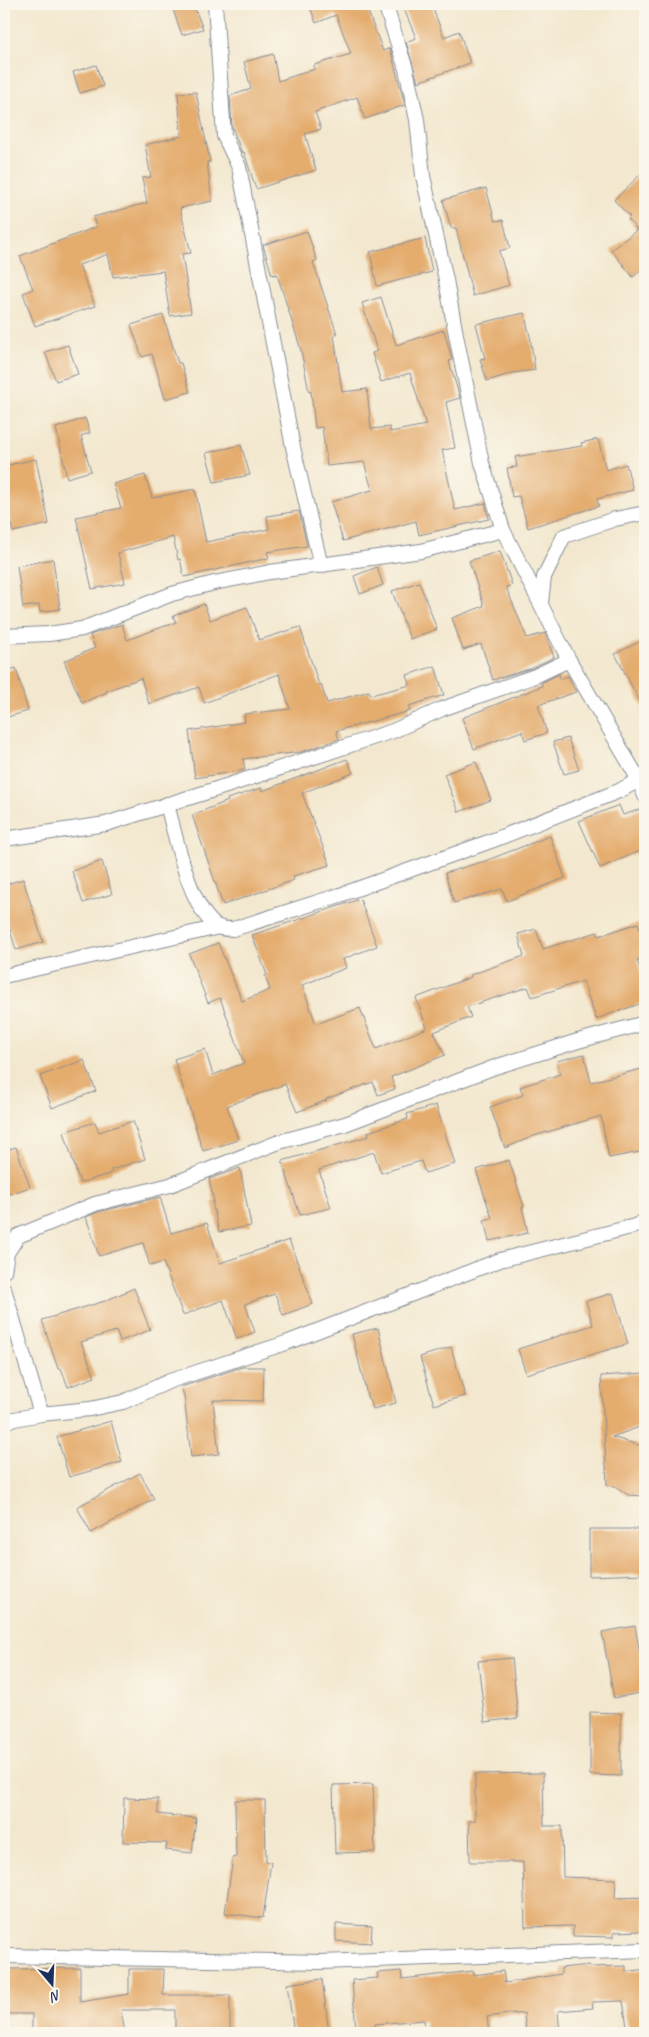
<svg xmlns="http://www.w3.org/2000/svg" width="649" height="2037" font-family="Caveat,sans-serif">
<rect width="100%" height="100%" fill="#fbf7ec"/>
<filter id="ink" filterUnits="userSpaceOnUse"><feTurbulence type="fractalNoise" baseFrequency=".02" numOctaves="2"/><feDisplacementMap in="SourceGraphic" scale="10" xChannelSelector="R" yChannelSelector="G"/><feConvolveMatrix kernelMatrix="1 2 1 2 8 2 1 2 1" color-interpolation-filters="sRGB"/></filter>
<filter id="wash" filterUnits="userSpaceOnUse"><feTurbulence type="fractalNoise" baseFrequency=".0096" numOctaves="4" result="noise"/><feDisplacementMap in="SourceGraphic" scale="20" xChannelSelector="R" yChannelSelector="G"/><feGaussianBlur stdDeviation="1.12" result="paint"/><feColorMatrix in="noise" values="0 0 0 0 0 0 0 0 0 0 0 0 0 0 0 0 0 1.4 0 .05"/><feComposite in="paint" operator="in"/></filter>
<g filter="url(#wash)">
<rect width="100%" height="100%" fill="#f3e8cf"/>
<g id="blocks">
<!-- building -->
<g fill="#e4ac6d">
<path d="M 171,4 L 193,4 L 203,29 L 182,35 Z"/>
<path d="M 309,4 L 365,4 L 383,51 L 390,48 L 405,105 L 365,119 L 357,97 L 315,112 L 321,129 L 305,134 L 316,170 L 256,189 L 244,152 L 242,153 L 232,127 L 230,96 L 251,89 L 244,62 L 273,54 L 278,81 L 315,69 L 314,65 L 351,54 L 336,15 L 316,23 Z"/>
<path d="M 402,4 L 431,4 L 444,37 L 459,31 L 470,63 L 418,82 L 406,42 L 416,38 Z"/>
<path d="M 96,65 L 103,86 L 80,93 L 73,72 Z"/>
<path d="M 196,92 L 210,162 L 207,162 L 212,201 L 180,208 L 191,253 L 182,254 L 191,313 L 170,316 L 163,271 L 113,277 L 108,254 L 79,265 L 95,306 L 35,326 L 23,293 L 33,289 L 20,256 L 96,227 L 93,217 L 147,203 L 142,178 L 151,177 L 145,145 L 181,136 L 178,93 Z"/>
<path d="M 645,170 L 645,267 L 633,277 L 611,250 L 637,230 L 628,219 L 630,217 L 614,200 Z"/>
<path d="M 486,188 L 495,221 L 503,220 L 510,248 L 499,251 L 509,285 L 473,296 L 456,228 L 451,228 L 443,200 Z"/>
<path d="M 307,231 L 317,261 L 313,262 L 337,334 L 334,335 L 342,392 L 367,389 L 371,429 L 390,427 L 390,432 L 426,425 L 410,373 L 381,382 L 372,353 L 377,351 L 362,303 L 381,297 L 396,345 L 444,330 L 452,360 L 449,361 L 460,398 L 446,402 L 455,448 L 442,450 L 455,510 L 485,503 L 489,519 L 419,535 L 416,521 L 343,541 L 331,502 L 372,490 L 364,462 L 327,466 L 322,427 L 315,428 L 311,391 L 309,392 L 301,350 L 277,274 L 272,275 L 263,245 Z"/>
<path d="M 425,238 L 432,272 L 377,286 L 370,252 Z"/>
<path d="M 524,313 L 530,336 L 535,370 L 513,373 L 487,381 L 480,359 L 485,358 L 476,324 Z"/>
<path d="M 163,315 L 178,363 L 181,363 L 190,392 L 165,399 L 152,354 L 142,357 L 131,325 Z"/>
<path d="M 68,345 L 78,374 L 56,381 L 45,352 Z"/>
<path d="M 85,418 L 90,433 L 81,436 L 91,471 L 67,478 L 56,428 Z"/>
<path d="M 598,439 L 606,470 L 626,464 L 633,490 L 597,499 L 599,506 L 528,528 L 519,496 L 512,497 L 507,468 L 517,467 L 515,457 L 582,446 L 581,443 Z"/>
<path d="M 241,445 L 250,475 L 214,482 L 206,453 Z"/>
<path d="M 36,459 L 49,524 L 13,532 L 4,500 L 4,466 Z"/>
<path d="M 145,475 L 152,498 L 195,489 L 206,542 L 269,529 L 267,516 L 299,511 L 307,546 L 267,552 L 269,558 L 184,577 L 180,559 L 178,560 L 173,537 L 118,553 L 125,583 L 92,589 L 76,517 L 121,508 L 113,484 Z"/>
<path d="M 500,551 L 512,585 L 506,587 L 527,638 L 545,633 L 554,657 L 532,668 L 493,680 L 481,644 L 463,650 L 452,618 L 484,606 L 469,561 Z"/>
<path d="M 53,559 L 60,609 L 40,612 L 39,605 L 23,607 L 17,566 Z"/>
<path d="M 377,567 L 383,585 L 360,594 L 354,576 Z"/>
<path d="M 419,582 L 437,629 L 410,639 L 392,591 Z"/>
<path d="M 204,604 L 210,620 L 247,607 L 259,640 L 300,627 L 319,685 L 321,684 L 327,703 L 369,691 L 371,695 L 410,685 L 407,675 L 435,666 L 444,695 L 409,706 L 410,711 L 336,731 L 339,739 L 301,752 L 243,759 L 245,770 L 195,778 L 189,731 L 245,722 L 244,714 L 290,709 L 279,674 L 204,703 L 199,687 L 149,704 L 141,678 L 106,691 L 107,692 L 82,703 L 64,661 L 95,648 L 90,635 L 122,624 L 127,640 L 176,622 L 173,616 Z"/>
<path d="M 645,639 L 645,711 L 615,654 Z"/>
<path d="M 16,668 L 28,711 L 4,718 L 4,672 Z"/>
<path d="M 559,674 L 560,679 L 568,676 L 576,692 L 538,705 L 547,733 L 525,740 L 522,731 L 474,749 L 462,718 L 542,686 L 541,683 Z"/>
<path d="M 568,738 L 579,770 L 564,774 L 553,742 Z"/>
<path d="M 347,759 L 353,773 L 302,793 L 330,865 L 293,876 L 294,880 L 223,905 L 192,815 L 228,801 L 227,799 L 261,788 L 262,791 Z"/>
<path d="M 476,762 L 491,800 L 459,812 L 444,774 Z"/>
<path d="M 619,805 L 623,815 L 645,808 L 645,849 L 600,868 L 579,821 Z"/>
<path d="M 550,836 L 565,878 L 507,901 L 502,889 L 454,903 L 445,873 L 485,861 Z"/>
<path d="M 102,861 L 112,894 L 83,903 L 72,871 Z"/>
<path d="M 23,879 L 43,942 L 16,950 L 4,911 L 4,885 Z"/>
<path d="M 360,899 L 377,946 L 343,959 L 346,968 L 302,985 L 316,1024 L 360,1008 L 376,1049 L 427,1028 L 416,998 L 471,977 L 470,975 L 524,956 L 518,934 L 536,929 L 543,949 L 597,932 L 599,936 L 638,923 L 645,945 L 645,957 L 637,960 L 645,984 L 645,1002 L 596,1019 L 583,981 L 532,997 L 528,987 L 467,1007 L 471,1017 L 434,1032 L 445,1055 L 391,1077 L 395,1089 L 378,1095 L 373,1082 L 326,1099 L 327,1100 L 297,1112 L 285,1084 L 227,1106 L 238,1140 L 203,1151 L 174,1059 L 205,1049 L 213,1075 L 244,1063 L 220,998 L 208,1003 L 189,954 L 218,943 L 242,1001 L 270,990 L 265,976 L 267,975 L 252,935 Z"/>
<path d="M 584,1054 L 591,1082 L 645,1068 L 645,1114 L 641,1114 L 645,1135 L 645,1151 L 609,1158 L 601,1116 L 534,1136 L 505,1148 L 490,1107 L 523,1095 L 520,1087 L 560,1074 L 557,1061 Z"/>
<path d="M 84,1060 L 96,1091 L 52,1108 L 40,1076 Z"/>
<path d="M 436,1105 L 455,1164 L 425,1173 L 421,1161 L 381,1173 L 374,1152 L 319,1170 L 331,1208 L 300,1215 L 282,1161 L 369,1136 L 368,1132 L 408,1119 L 407,1114 Z"/>
<path d="M 133,1121 L 145,1159 L 111,1170 L 112,1173 L 80,1183 L 64,1132 L 95,1122 L 99,1132 Z"/>
<path d="M 16,1147 L 30,1187 L 4,1196 L 4,1151 Z"/>
<path d="M 509,1160 L 524,1207 L 522,1207 L 528,1233 L 489,1241 L 484,1220 L 492,1218 L 476,1170 Z"/>
<path d="M 240,1168 L 251,1226 L 219,1232 L 212,1202 L 214,1202 L 209,1179 Z"/>
<path d="M 160,1197 L 171,1233 L 207,1223 L 220,1263 L 289,1240 L 313,1304 L 283,1315 L 275,1294 L 245,1304 L 255,1332 L 237,1339 L 223,1300 L 183,1315 L 163,1262 L 150,1266 L 143,1243 L 99,1256 L 86,1217 L 98,1212 Z"/>
<path d="M 134,1288 L 150,1330 L 120,1341 L 116,1331 L 81,1342 L 95,1377 L 68,1387 L 61,1368 L 58,1369 L 42,1320 L 105,1301 Z"/>
<path d="M 613,1293 L 628,1344 L 526,1374 L 518,1349 L 593,1325 L 586,1301 Z"/>
<path d="M 378,1328 L 396,1403 L 373,1409 L 370,1399 L 368,1399 L 352,1334 Z"/>
<path d="M 451,1347 L 465,1396 L 434,1405 L 420,1357 Z"/>
<path d="M 242,1367 L 264,1367 L 263,1401 L 213,1400 L 219,1454 L 191,1457 L 184,1395 L 181,1387 Z"/>
<path d="M 645,1373 L 645,1425 L 612,1437 L 645,1447 L 645,1496 L 628,1495 L 615,1486 L 607,1485 L 601,1376 Z"/>
<path d="M 111,1421 L 122,1462 L 69,1477 L 57,1437 Z"/>
<path d="M 140,1473 L 154,1499 L 91,1533 L 77,1507 Z"/>
<path d="M 589,1529 L 645,1529 L 645,1574 L 589,1576 Z"/>
<path d="M 635,1626 L 645,1682 L 645,1692 L 614,1698 L 602,1632 Z"/>
<path d="M 512,1658 L 518,1718 L 485,1722 L 478,1661 Z"/>
<path d="M 590,1712 L 621,1713 L 621,1776 L 590,1775 Z"/>
<path d="M 543,1773 L 544,1826 L 562,1826 L 563,1877 L 616,1879 L 615,1898 L 645,1897 L 645,1931 L 614,1932 L 614,1937 L 573,1936 L 573,1926 L 525,1927 L 523,1862 L 470,1862 L 469,1821 L 475,1821 L 475,1774 Z"/>
<path d="M 373,1784 L 375,1852 L 335,1853 L 333,1785 Z"/>
<path d="M 124,1798 L 158,1799 L 158,1814 L 196,1818 L 192,1853 L 166,1850 L 167,1843 L 123,1842 Z"/>
<path d="M 235,1800 L 265,1800 L 266,1862 L 271,1862 L 263,1918 L 225,1913 L 233,1857 L 236,1858 Z"/>
<path d="M 336,1924 L 372,1926 L 371,1943 L 336,1941 Z"/>
<path d="M 589,1965 L 589,1967 L 626,1966 L 626,1972 L 645,1969 L 645,2033 L 628,2033 L 623,2001 L 592,2002 L 593,2008 L 558,2011 L 560,2033 L 526,2033 L 524,2013 L 515,2014 L 515,2013 L 487,2017 L 489,2033 L 426,2033 L 424,2020 L 375,2024 L 376,2030 L 356,2031 L 352,1980 L 378,1978 L 377,1973 L 401,1971 L 402,1979 L 473,1971 L 474,1975 L 503,1971 L 505,1983 L 561,1974 L 561,1968 Z"/>
<path d="M 80,1968 L 80,2002 L 129,1994 L 129,1969 L 164,1969 L 163,1995 L 230,1995 L 230,2033 L 175,2033 L 175,2010 L 121,2010 L 125,2033 L 106,2033 L 105,2031 L 32,2031 L 32,2014 L 4,2014 L 4,1969 Z"/>
<path d="M 322,1979 L 329,2033 L 294,2033 L 287,1984 Z"/>
</g>
</g>
</g>
<g filter="url(#ink)">
<use href="#blocks" fill-opacity="0" stroke="#878c96" stroke-width="1"/>
<g fill="none" stroke-linecap="round" stroke-linejoin="round">
<defs>
<g id="minor">
<path d="M 215,4 L 224,136 L 239,167 L 293,447 L 321,566"/>
<path d="M 385,4 L 406,69 L 417,120 L 423,176 L 446,280 L 456,335 L 482,463 L 503,530 L 569,660 L 639,780 L 645,796"/>
<path d="M 541,603 L 544,577 L 564,536 L 615,519 L 645,513"/>
<path d="M 4,636 L 49,634 L 82,629 L 172,594 L 214,583 L 270,572 L 421,551 L 503,530"/>
<path d="M 167,804 C 175,834 190,911 218,927 C 222,929 228,929 233,929 L 340,895 L 491,841 L 619,791 L 639,780"/>
<path d="M 4,839 L 106,824 L 226,786 L 393,731 L 442,709 L 535,676 L 569,660"/>
<path d="M 4,976 L 219,927"/>
<path d="M 4,1271 L 7,1253 L 18,1236 L 95,1204 L 170,1185 L 279,1142 L 345,1124 L 495,1067 L 578,1041 L 645,1023"/>
<path d="M 4,1289 L 41,1414"/>
<path d="M 4,1421 L 41,1414 L 90,1409 L 123,1402 L 170,1381 L 286,1343 L 500,1260 L 635,1226 L 645,1221"/>
<path d="M 4,1956 L 321,1962 L 645,1950"/>
</g>
</defs>
<!-- minor casing -->
<use href="#minor" stroke="#878c96" stroke-width="16"/>
<!-- minor -->
<use href="#minor" stroke="#fff" stroke-width="14"/>
</g>
</g>
<!-- margin -->
<rect width="649" height="2037" fill="none" stroke="#fbf7ec" stroke-width="20"/>
<!-- north arrow -->
<g transform="translate(52 1984) rotate(161)" stroke="#fbf7ec" stroke-width="4" paint-order="stroke">
<path d="M0-4L9 19L0 12L-9 19Z" fill="#1b2f5e"/>
<text y="-8" font-size="14" font-weight="bold" text-anchor="middle" fill="#1b2f5e">N</text>
</g>
</svg>
